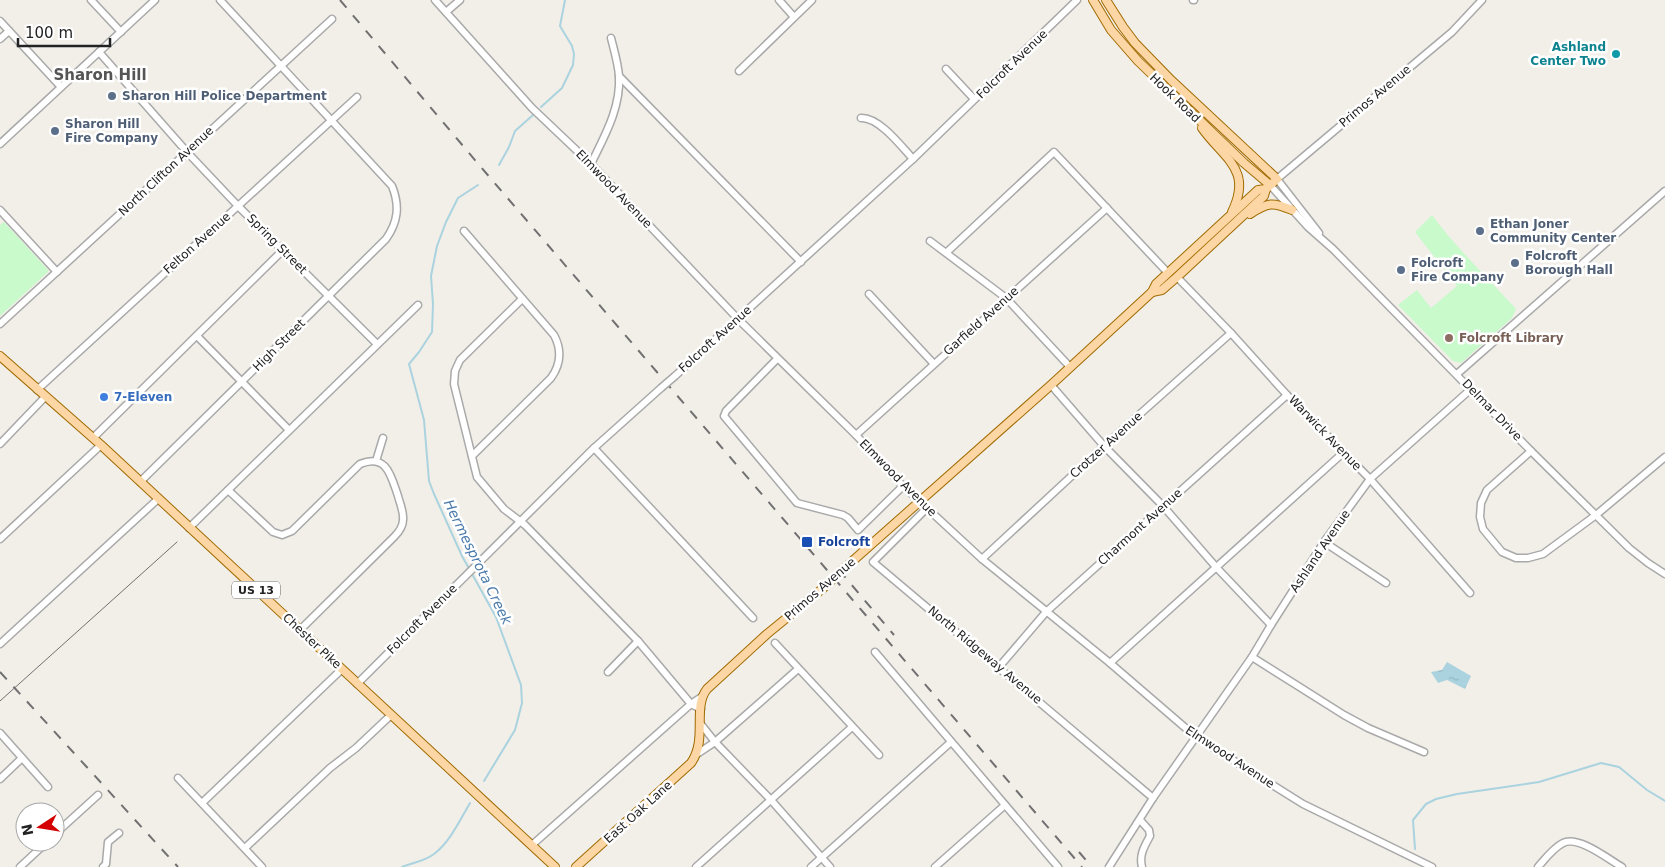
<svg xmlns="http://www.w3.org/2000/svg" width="1665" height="867" font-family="'DejaVu Sans',sans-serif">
<defs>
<pattern id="water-ripples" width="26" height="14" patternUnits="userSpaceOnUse" patternTransform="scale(1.25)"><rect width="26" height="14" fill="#aad3df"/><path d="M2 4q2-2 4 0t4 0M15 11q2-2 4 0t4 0" fill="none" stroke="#92b5bf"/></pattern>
</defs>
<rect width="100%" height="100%" fill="#f2efe9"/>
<!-- park -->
<g fill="#c8facc">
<path d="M 1432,215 C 1457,249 1488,278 1516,309 L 1512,318 L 1461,363 L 1453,361 L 1398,305 L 1417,290 L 1431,308 L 1457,286 L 1415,232 Z"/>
<path d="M 4,222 L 49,271 L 0,316 L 0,225 Z"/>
</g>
<!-- water -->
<path fill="url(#water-ripples)" d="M 1447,662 L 1471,676 L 1465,689 L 1447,680 L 1438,683 L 1431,672 L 1442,670 Z"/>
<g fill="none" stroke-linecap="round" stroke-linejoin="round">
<!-- stream -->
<g stroke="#aad3df" stroke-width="2">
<path d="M 541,107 L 562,88 L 573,65 L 574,54 L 572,46 L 560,26 L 565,0"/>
<path d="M 499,165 L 509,147 L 515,131 L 533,115"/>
<path d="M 478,185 L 458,198 L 446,222 L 437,246 L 431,276 L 433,304 L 432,332 L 419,352 L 409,364 L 424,420 L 429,481 L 434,494 L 462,556 L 496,617 L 521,685 L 522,703 L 515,730 L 484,781"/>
<path d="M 1415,849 L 1413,820 L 1426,804 L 1436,799 L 1457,794 L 1539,782 L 1601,763 L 1619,767 L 1647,790 L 1665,801"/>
<path d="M 402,867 C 412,863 425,861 434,854 C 450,842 460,820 470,803"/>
</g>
<defs>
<g id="minor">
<path d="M 91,0 L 121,32"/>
<path d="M 435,0 L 532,108 L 591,164 L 738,319 L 856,435 L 903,486 L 982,559 L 1110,663 L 1196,737 L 1303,804 L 1432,867"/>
<path d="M 779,0 L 794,17"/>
<path d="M 1193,0 L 1194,0"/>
<path d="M 446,12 L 460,0"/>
<path d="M 0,21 L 61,87"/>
<path d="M 0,39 L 9,31"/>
<path d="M 99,52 L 187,152 L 238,206 L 377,344"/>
<path d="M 946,69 L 974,99"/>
<path d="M 739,71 L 812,0"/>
<path d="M 619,76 L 801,262"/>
<path d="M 861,118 C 879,117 901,146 913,159"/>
<path d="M 0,144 L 155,0"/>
<path d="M 591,164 C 604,137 621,108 619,76 C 618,63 614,50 611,38"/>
<path d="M 1270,185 L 1308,227 L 1333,249 L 1531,451 L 1629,548 L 1648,563 L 1665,574"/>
<path d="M 0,210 L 57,272"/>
<path d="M 464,231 L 554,335 C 562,350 561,364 551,378 L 472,456"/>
<path d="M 1319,233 L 1277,179 L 1452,32 L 1482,0"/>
<path d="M 930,241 L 1006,298 L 1070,367"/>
<path d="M 947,252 L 1054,152 L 1168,273"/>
<path d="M 1177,277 L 1231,333 L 1287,395 L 1370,479 L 1470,593"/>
<path d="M 869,294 L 934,364"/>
<path d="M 522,299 L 460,360 L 455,371 L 454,384 L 477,477 L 504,509 L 525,525 L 638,641 L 691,704 L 701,709"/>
<path d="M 0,324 L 332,19"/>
<path d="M 197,336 L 289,430"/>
<path d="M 777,359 L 726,411 L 724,416 L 797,503 L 843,515 L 848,518 L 858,530 L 903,486"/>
<path d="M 1457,374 L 1665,191"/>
<path d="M 675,376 L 913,159 L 1077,0"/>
<path d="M 1051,385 L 1104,446 L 1163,506 L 1216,567 L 1271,625"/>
<path d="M 37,390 L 357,97"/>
<path d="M 856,435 L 1107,208"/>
<path d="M 93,438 L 282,251"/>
<path d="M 0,444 L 45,397"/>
<path d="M 594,448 L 753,618"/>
<path d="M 1531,451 L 1487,490 L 1481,503 L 1480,517 L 1483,529 L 1502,552 L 1516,558 L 1528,558 L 1543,554 L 1596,515 L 1665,457"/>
<path d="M 376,461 L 383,438"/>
<path d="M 140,482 L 386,239 C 398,222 400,206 392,186 L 220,0"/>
<path d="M 228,490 L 273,532 L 282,535 L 292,531 L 360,464 C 387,453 391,476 398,496 C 400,504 404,512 403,520 C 403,527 399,532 394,537 L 300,630"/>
<path d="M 927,508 L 873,562 L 1153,798"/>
<path d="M 189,528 L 418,305"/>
<path d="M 0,539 L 101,445"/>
<path d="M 1324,542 L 1386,583"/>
<path d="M 982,559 L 1104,446 L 1231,333"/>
<path d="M 775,643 L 879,755"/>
<path d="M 0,644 L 158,499"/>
<path d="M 875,652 L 1058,867"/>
<path d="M 1252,657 L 1344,715 L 1368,728 L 1424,752"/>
<path d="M 1110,663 L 1344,452"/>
<path d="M 999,667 L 1046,612 L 1287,395"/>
<path d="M 608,672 L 638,641"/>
<path d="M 357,684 L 594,448 L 661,388"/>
<path d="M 700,723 L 715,742 L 771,800 L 830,867"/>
<path d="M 0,733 L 48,787"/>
<path d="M 697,754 L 715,742 L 798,669"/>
<path d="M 178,778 L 262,867"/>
<path d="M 0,779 L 22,758"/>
<path d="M 202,803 L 342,669"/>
<path d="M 1140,820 L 1149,830 L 1150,836 C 1144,847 1139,855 1142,867"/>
<path d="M 55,834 L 98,795"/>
<path d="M 532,845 L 691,704 L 703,696"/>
<path d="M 245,848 L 330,768 L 356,748 L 391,715"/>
<path d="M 20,867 L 47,842"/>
<path d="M 103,867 L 106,864 L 108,842 L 119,833"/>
<path d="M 696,867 L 852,727"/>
<path d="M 811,867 L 951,742"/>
<path d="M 935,867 L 1005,805"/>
<path d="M 1109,867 L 1153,798 L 1252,657 L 1271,625 L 1324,542 L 1370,479 L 1471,389"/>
<path d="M 1538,867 C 1545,859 1553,848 1563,843 C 1578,835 1608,859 1622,867"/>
</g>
<g id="major">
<path d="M 1093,0 L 1111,30 L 1138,61 L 1244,163 L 1270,185"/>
<path d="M 1106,0 L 1123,27 L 1135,43 L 1171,80 L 1277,179 L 1266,189 L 1264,196 L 1177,277 L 1162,290 L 1152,292"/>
<path d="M 1202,128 C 1224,159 1253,169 1232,212"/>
<path d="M 1250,214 C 1268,202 1273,202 1292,210"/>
<path d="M 0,356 L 101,445 L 555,867"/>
<path d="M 848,565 L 1051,385 L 1152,292 L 1156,284 L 1258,190 L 1266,189"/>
<path d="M 576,867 L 691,763 C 708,739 692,708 707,689 L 767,634 L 822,589"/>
</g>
</defs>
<!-- minor casing -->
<use href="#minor" stroke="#a9a9a9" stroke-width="9"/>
<!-- major casing -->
<use href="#major" stroke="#a06b00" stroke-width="10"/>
<!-- minor -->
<use href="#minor" stroke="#fff" stroke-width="6"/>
<!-- major -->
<use href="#major" stroke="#fcd6a4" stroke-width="8"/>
<!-- tram -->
<path stroke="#707070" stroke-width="1" d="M 0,701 L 177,542"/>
<!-- rail -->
<g stroke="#707070" stroke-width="2" stroke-dasharray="10 10" stroke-linecap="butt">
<path d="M 340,0 L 480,166 L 1082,867"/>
<path d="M 839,570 L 894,635"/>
<path d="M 0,672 L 178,867"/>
<path d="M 1079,852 L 1092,867"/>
</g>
<defs>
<path id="minor-bridge" d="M 661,388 L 675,376"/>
<path id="major-bridge" d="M 822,589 L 848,565"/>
</defs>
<!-- minor-bridge casing -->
<use href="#minor-bridge" stroke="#a9a9a9" stroke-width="9" stroke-linecap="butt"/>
<!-- major-bridge casing -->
<use href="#major-bridge" stroke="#a06b00" stroke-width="10" stroke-linecap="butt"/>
<!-- minor-bridge -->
<use href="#minor-bridge" stroke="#fff" stroke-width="6"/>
<!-- major-bridge -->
<use href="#major-bridge" stroke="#fcd6a4" stroke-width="8"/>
</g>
<!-- markers -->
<circle fill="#0f9aa8" stroke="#fff" stroke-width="2" cx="1616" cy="54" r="5"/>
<g fill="#5c6f8a" stroke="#fff" stroke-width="2">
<circle cx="112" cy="96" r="5"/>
<circle cx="55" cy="131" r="5"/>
<circle cx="1480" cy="231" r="5"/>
<circle cx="1515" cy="263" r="5"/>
<circle cx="1401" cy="270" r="5"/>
</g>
<circle fill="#8d6e63" stroke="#fff" stroke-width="2" cx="1449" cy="338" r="5"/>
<circle fill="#3f7fe0" stroke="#fff" stroke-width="2" cx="104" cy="397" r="5"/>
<rect fill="#1a4fb4" stroke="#fff" stroke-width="2" x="801" y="536" width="12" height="12" rx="2.5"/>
<g text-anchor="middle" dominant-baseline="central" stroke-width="5" stroke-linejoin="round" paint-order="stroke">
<!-- shield labels -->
<rect fill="#fff" stroke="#646464" stroke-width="1" x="232" y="581.5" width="48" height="17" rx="4"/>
<g font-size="11" font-weight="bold" fill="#222">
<text x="256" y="590">US 13</text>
</g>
<!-- culture labels -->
<g font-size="12" font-weight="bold" fill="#0d838f" stroke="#fff" text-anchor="end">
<text x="1606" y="47">Ashland<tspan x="1606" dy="14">Center Two</tspan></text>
</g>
<!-- street labels -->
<g font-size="12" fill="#222" stroke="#fff">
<text transform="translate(1012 64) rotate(-44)">Folcroft Avenue</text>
<text transform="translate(1375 96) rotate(-40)">Primos Avenue</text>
<text transform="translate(1175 98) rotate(44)">Hook Road</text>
<text transform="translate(166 171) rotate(-43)">North Clifton Avenue</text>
<text transform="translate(614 189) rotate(46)">Elmwood Avenue</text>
<text transform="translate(197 243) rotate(-42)">Felton Avenue</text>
<text transform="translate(277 244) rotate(45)">Spring Street</text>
<text transform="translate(981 321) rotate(-42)">Garfield Avenue</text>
<text transform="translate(715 339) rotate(-42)">Folcroft Avenue</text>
<text transform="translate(279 345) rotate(-45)">High Street</text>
<text transform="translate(1492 410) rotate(46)">Delmar Drive</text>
<text transform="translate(1325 433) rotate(46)">Warwick Avenue</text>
<text transform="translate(1106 445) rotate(-42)">Crotzer Avenue</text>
<text transform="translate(898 478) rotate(45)">Elmwood Avenue</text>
<text transform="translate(1140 527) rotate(-42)">Charmont Avenue</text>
<text transform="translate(1320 551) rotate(-56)">Ashland Avenue</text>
<text transform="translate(820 589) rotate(-41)">Primos Avenue</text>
<text transform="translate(422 619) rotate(-45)">Folcroft Avenue</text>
<text transform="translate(312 641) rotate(43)">Chester Pike</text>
<text transform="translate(985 655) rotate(40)">North Ridgeway Avenue</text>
<text transform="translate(1230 757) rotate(33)">Elmwood Avenue</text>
<text transform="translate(638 812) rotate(-42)">East Oak Lane</text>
</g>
<!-- service labels -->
<g font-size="12" font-weight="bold" fill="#4e5e75" stroke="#fff" text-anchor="start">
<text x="122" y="96">Sharon Hill Police Department</text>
<text x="65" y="124">Sharon Hill<tspan x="65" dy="14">Fire Company</tspan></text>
<text x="1490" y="224">Ethan Joner<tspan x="1490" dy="14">Community Center</tspan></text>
<text x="1525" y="256">Folcroft<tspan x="1525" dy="14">Borough Hall</tspan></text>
<text x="1411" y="263">Folcroft<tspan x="1411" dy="14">Fire Company</tspan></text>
</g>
<!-- education labels -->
<g font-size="12" font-weight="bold" fill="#785e54" stroke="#fff" text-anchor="start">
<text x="1459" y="338">Folcroft Library</text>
</g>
<!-- shop labels -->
<g font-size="12" font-weight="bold" fill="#366cbe" stroke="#fff" text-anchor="start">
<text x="114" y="397">7-Eleven</text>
</g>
<!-- transit labels -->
<g font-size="12" font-weight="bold" fill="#164399" stroke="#fff" text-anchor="start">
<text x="818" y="542">Folcroft</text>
</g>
<!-- water labels -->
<g font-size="14" font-style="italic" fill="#4a7aab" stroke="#fff">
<text transform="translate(478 562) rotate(64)">Hermesprota Creek</text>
</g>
<!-- quarter labels -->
<g font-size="15" font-weight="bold" fill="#555" stroke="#fff">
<text x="100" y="75">Sharon Hill</text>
</g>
</g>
<!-- north arrow -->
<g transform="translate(40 827) rotate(258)"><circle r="24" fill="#ffffff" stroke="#a7a7a7"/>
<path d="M0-4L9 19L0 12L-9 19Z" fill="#d40000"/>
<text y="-8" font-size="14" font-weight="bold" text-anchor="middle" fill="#222222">N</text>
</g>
<!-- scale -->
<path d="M18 38v8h92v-8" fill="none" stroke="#222222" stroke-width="2.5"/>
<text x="25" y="38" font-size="15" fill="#222222" stroke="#ffffff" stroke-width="4" paint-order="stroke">100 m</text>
</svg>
